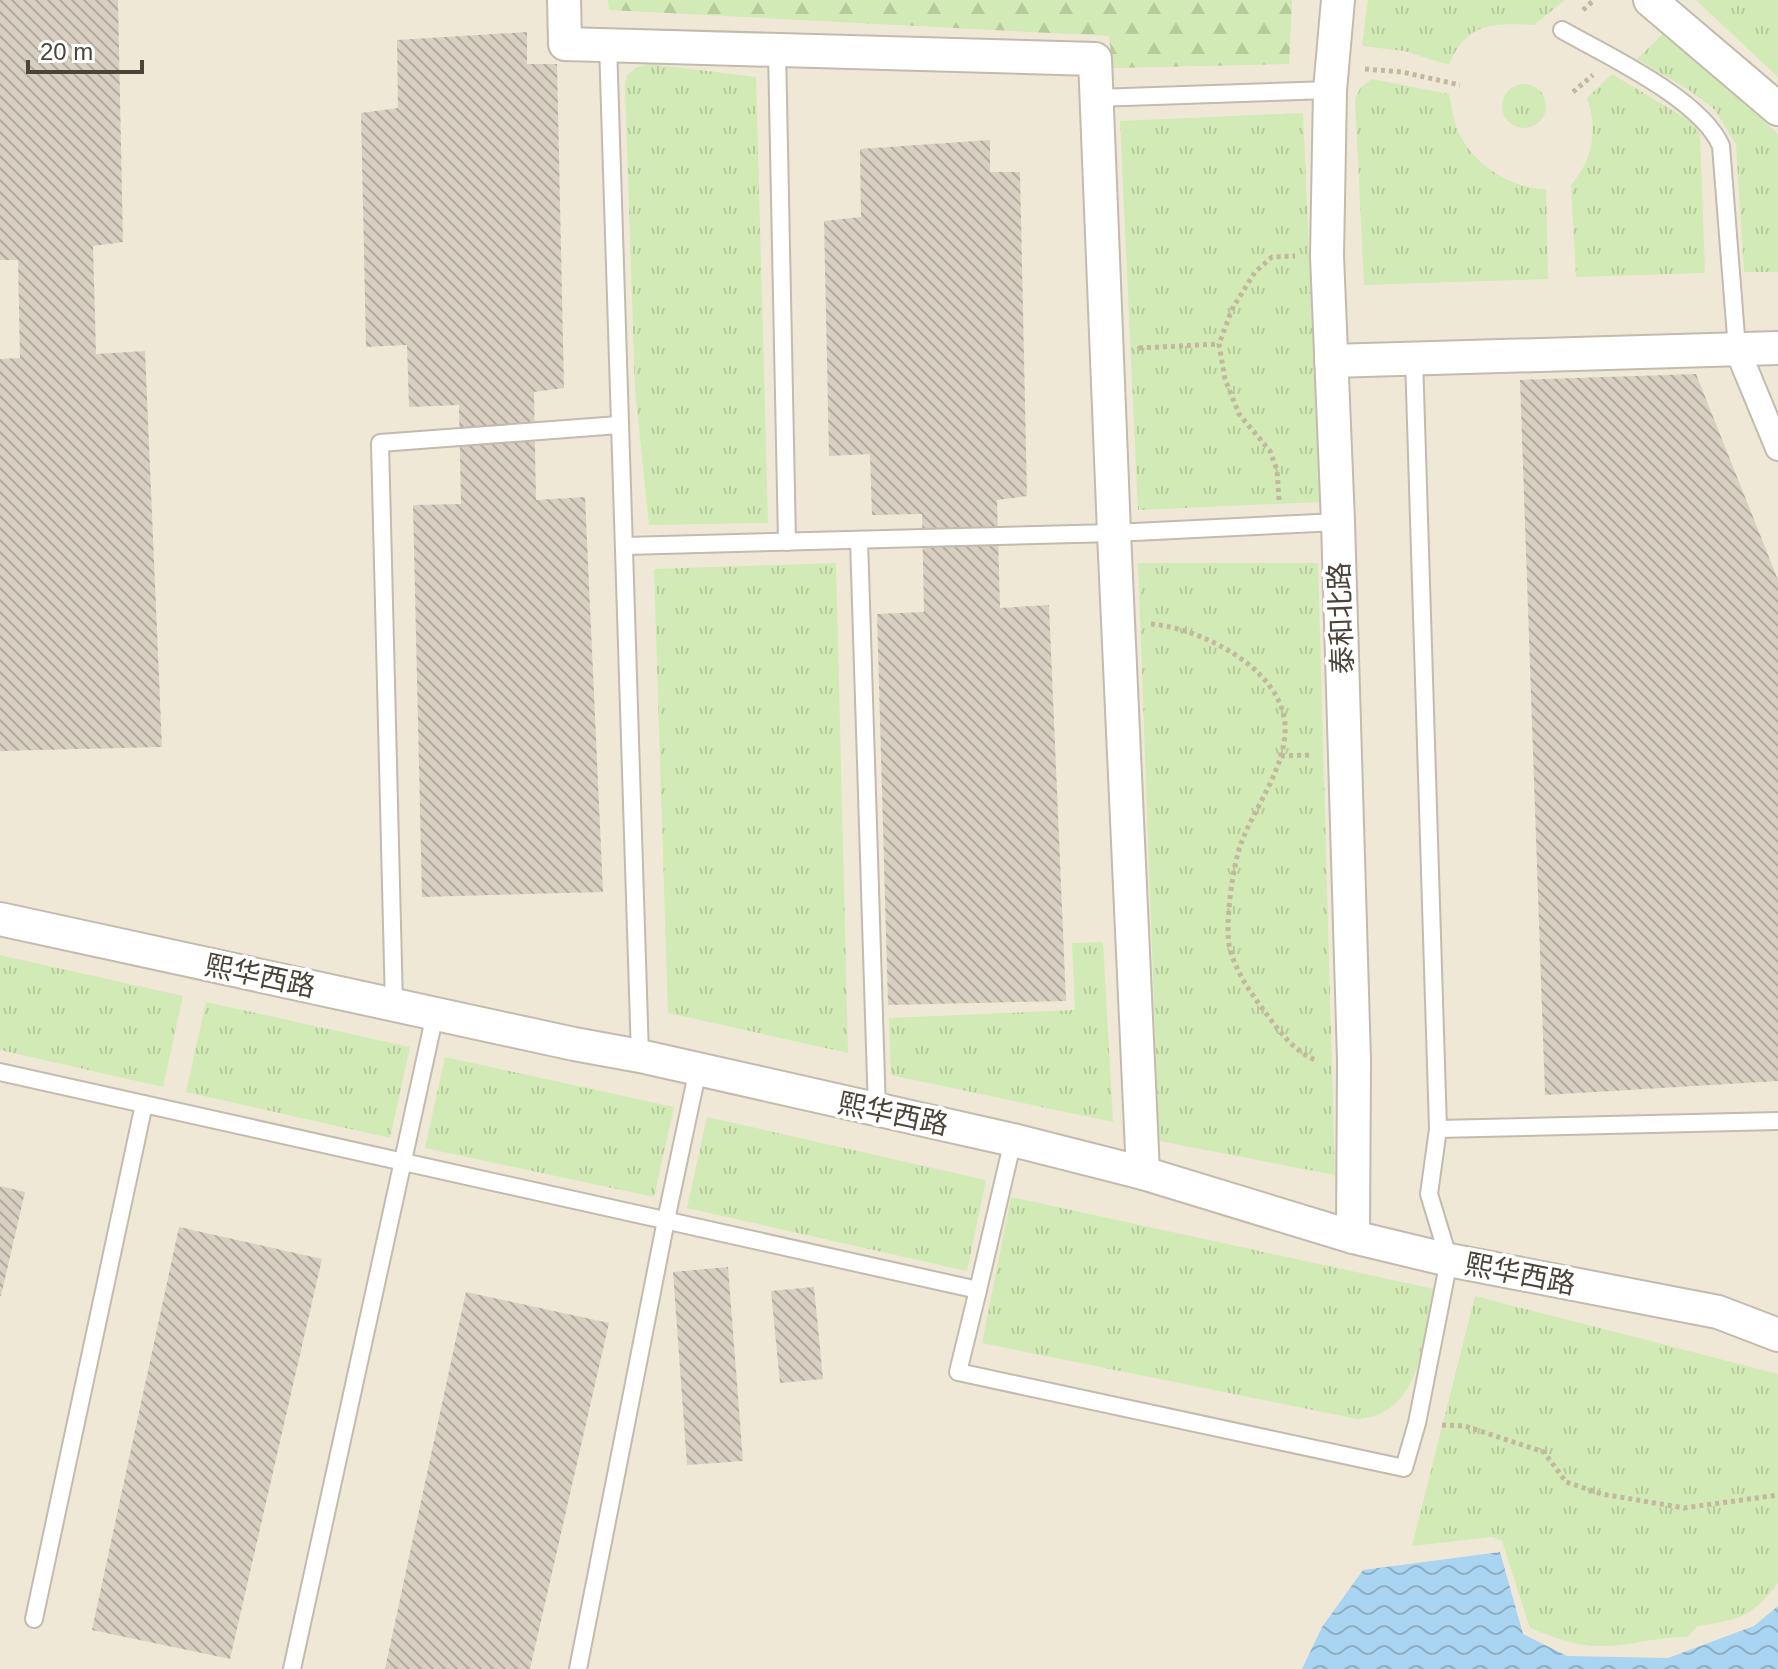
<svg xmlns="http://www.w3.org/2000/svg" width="1778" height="1669" font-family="Helvetica,'Noto Sans SC',sans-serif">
<defs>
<pattern id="grass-tufts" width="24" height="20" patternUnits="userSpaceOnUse" patternTransform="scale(2)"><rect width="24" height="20" fill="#d2eab5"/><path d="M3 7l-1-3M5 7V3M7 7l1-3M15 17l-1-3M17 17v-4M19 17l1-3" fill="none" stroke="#b6ca9c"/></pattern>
<pattern id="forest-firs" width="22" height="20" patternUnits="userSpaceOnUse" patternTransform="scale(2)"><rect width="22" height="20" fill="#d2eab5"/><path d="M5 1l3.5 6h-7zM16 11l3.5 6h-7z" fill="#b6ca9c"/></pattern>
<pattern id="water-waves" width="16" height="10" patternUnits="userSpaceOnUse" patternTransform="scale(2)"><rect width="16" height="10" fill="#a9d4f2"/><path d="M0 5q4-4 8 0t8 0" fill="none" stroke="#8caec5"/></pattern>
<pattern id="building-back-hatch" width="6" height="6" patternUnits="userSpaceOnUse" patternTransform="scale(2)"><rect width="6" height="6" fill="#d8cfc1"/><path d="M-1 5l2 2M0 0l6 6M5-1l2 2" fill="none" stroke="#b1aa9e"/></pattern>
</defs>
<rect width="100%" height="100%" fill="#f6f3ec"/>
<!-- education -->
<rect fill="#efe8d6" x="0" y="0" width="1778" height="1669"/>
<!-- grass -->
<g fill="url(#grass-tufts)">
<path d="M 1368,0 L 1565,0 L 1534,25 C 1494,23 1466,22 1449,65 L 1404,51 L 1362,46 Z"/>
<path d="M 1696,0 L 1778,0 L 1778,77 Z"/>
<path d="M 1665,32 L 1778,134 L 1778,272 L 1744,272 L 1736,144 L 1715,110 L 1689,90 L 1637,59 Z"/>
<path d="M 650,64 L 756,77 L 768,523 L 649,525 L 635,389 L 625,85 L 627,75 L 637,67 Z"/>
<path d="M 1612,74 L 1690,121 L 1700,135 L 1705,273 L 1576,277 L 1571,185 C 1593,160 1598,129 1587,98 Z"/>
<path d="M 1372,79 L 1449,94 C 1451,104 1453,116 1456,126 C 1468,161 1509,189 1546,189 L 1548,279 L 1364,285 L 1355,99 L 1361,87 Z"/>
<circle cx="1524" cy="106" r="22"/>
<path d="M 1303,113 L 1320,502 L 1138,510 L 1120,121 Z"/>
<path d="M 836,563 L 848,1053 L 668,1013 L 654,569 Z"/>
<path d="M 1138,563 L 1318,563 L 1335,1175 L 1159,1141 Z"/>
<path d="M 1103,942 L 1113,1122 L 891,1075 L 889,1018 L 1075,1010 L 1072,943 Z"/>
<path d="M 0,955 L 183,996 L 163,1087 L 0,1050 Z"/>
<path d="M 206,1002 L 410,1047 L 390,1138 L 186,1092 Z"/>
<path d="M 445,1057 L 674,1107 L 654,1197 L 425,1148 Z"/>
<path d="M 707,1117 L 986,1180 L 967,1271 L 687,1208 Z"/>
<path d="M 1011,1197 L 1434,1289 C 1424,1337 1421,1416 1357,1419 L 982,1343 Z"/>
<path d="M 1475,1296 L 1778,1374 L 1778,1583 C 1752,1617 1739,1620 1697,1626 L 1688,1637 C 1659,1636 1631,1646 1602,1646 C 1576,1647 1554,1637 1530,1628 L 1502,1541 L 1492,1537 L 1412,1546 Z"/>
</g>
<!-- forest -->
<path fill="url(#forest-firs)" d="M 608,0 L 1292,0 L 1289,64 L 1113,68 L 1109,36 L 609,10 Z"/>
<!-- water -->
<path fill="url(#water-waves)" d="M 1500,1552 L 1523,1634 L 1567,1656 L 1668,1658 L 1754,1626 L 1778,1606 L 1778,1669 L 1302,1669 L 1322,1627 L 1363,1570 Z"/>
<!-- building -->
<g fill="url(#building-back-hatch)">
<path d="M 0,0 L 118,0 L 123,242 L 93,246 L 96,354 L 145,351 L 162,747 L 0,751 L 0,359 L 20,358 L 18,260 L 0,260 Z"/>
<path d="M 527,32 L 527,64 L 557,64 L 564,388 L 534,392 L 536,500 L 585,497 L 603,892 L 422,897 L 413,505 L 461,504 L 459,405 L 409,407 L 407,345 L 366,347 L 361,113 L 398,108 L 397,40 Z"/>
<path d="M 990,140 L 990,172 L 1020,172 L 1027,496 L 997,500 L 1000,608 L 1049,605 L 1066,1001 L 888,1005 L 877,614 L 924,612 L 922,514 L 872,515 L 870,454 L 829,456 L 824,221 L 861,217 L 860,149 Z"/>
<path d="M 1696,374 L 1778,580 L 1778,1081 L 1545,1095 L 1520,380 Z"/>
<path d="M 0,1186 L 25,1192 L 1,1296 L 0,1296 Z"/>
<path d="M 179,1227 L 322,1259 L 230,1659 L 92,1630 Z"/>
<path d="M 728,1267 L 743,1461 L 687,1465 L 673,1272 Z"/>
<path d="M 814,1287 L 823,1379 L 780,1383 L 771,1291 Z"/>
<path d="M 466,1292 L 609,1323 L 530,1669 L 385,1669 Z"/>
</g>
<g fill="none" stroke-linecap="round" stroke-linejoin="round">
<defs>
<g id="service">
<path d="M 1562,30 C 1606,55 1701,99 1721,146 L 1737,349"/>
<path d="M 608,44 L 640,1056"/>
<path d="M 777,50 L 787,542"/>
<path d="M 1096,98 L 1330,90"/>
<path d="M 859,540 L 877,1111"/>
<path d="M 625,546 L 1114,533 L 1338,522"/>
<path d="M 394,1005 L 380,443 L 619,425"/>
<path d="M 0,1072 L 978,1290 L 1013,1140"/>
<path d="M 1438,1129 L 1778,1121"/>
<path d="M 978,1290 L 958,1372 L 1404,1468 L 1417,1423 L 1449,1260 L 1429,1194 L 1438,1129 L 1414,358"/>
<path d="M 34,1619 L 144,1104"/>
<path d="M 292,1669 L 435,1014"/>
<path d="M 578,1669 L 666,1220 L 698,1069"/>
</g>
<path id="pedestrian" d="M 1737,349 L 1778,448"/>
<g id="minor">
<path d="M 564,0 L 565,44 L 1095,59 L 1114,533 L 1143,1173"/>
<path d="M 1338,0 L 1330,90 L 1327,256 L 1338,522 L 1354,1060 L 1353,1237"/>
<path d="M 1650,0 L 1778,109"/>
<path d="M 1331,361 L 1778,348"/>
<path d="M 0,919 L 574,1044 L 640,1056 L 1013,1140 L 1143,1173 L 1353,1237 L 1449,1260 L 1718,1312 L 1778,1335"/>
</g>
</defs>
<!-- service casing -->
<use href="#service" stroke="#c2bbae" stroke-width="20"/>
<!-- pedestrian casing -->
<use href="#pedestrian" stroke="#c2bbae" stroke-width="28"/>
<!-- minor casing -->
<use href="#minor" stroke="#c2bbae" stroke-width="36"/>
<!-- path -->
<g stroke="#c4b79f" stroke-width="5" stroke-dasharray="4 4" stroke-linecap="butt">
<path d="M 1583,10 L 1594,0"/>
<path d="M 1365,69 L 1402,72 L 1460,85"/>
<path d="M 1573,92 L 1593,75"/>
<path d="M 1139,348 L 1219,344"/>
<path d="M 1279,500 L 1277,470 L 1270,451 L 1239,414 L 1225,379 L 1219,344 L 1232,309 L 1255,272 L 1272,257 L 1295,256"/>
<path d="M 1151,624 C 1202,628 1290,672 1285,734 C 1282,773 1256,805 1242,841 C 1233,862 1224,927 1230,949 C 1236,971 1248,989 1262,1008 C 1277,1028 1293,1052 1318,1061"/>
<path d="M 1281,756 L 1312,755"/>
<path d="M 1442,1425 L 1465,1426 L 1544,1452 L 1566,1482 L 1602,1494 L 1684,1508 L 1778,1495"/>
</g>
<!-- service -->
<use href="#service" stroke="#fff" stroke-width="16"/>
<!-- pedestrian -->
<use href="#pedestrian" stroke="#fff" stroke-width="24"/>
<!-- minor -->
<use href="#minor" stroke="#fff" stroke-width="32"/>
</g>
<g text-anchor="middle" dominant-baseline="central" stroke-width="8" stroke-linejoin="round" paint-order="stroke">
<!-- street labels -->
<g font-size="28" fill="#4b4439" stroke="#fff">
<text transform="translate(1341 618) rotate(-92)">泰和北路</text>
<text transform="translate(260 976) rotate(12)">熙华西路</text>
<text transform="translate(893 1114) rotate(12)">熙华西路</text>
<text transform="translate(1520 1274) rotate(11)">熙华西路</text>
</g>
</g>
<!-- scale -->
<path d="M28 60v12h114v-12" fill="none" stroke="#4b4439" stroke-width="4"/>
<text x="40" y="60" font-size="24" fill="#4b4439" stroke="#ffffff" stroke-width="6" paint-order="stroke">20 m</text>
</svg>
